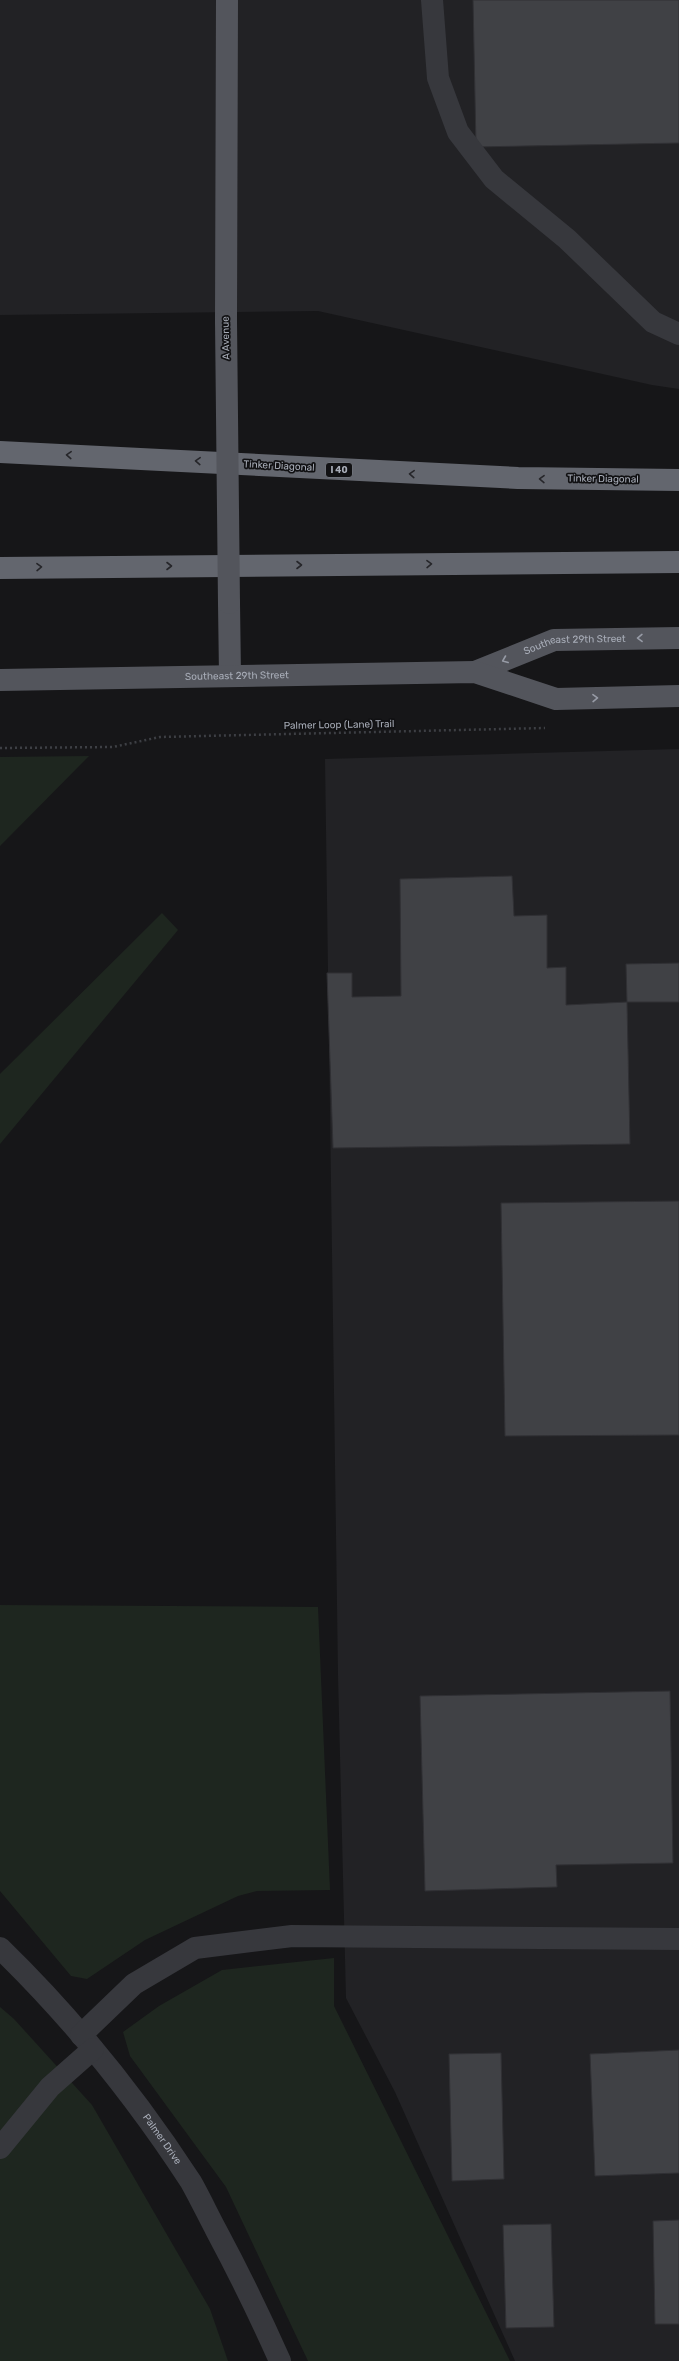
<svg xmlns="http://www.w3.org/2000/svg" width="679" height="2361" font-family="Rubik,sans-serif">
<rect width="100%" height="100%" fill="#161618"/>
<!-- built -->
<g fill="#222225">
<path d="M 0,0 L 679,0 L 679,389 L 652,385 L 318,311 L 0,315 Z"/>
<path d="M 679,749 L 679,2361 L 515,2361 L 395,2092 L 346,1998 L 338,1675 L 325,759 Z"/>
</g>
<!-- green -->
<g fill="#1e261f">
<path d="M 89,756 L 0,846 L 0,757 Z"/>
<path d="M 162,913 L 178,930 L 0,1144 L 0,1074 Z"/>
<path d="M 0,1605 L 318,1607 L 330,1890 L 257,1891 L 238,1896 L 145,1940 L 87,1979 L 71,1976 L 0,1891 Z"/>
<path d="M 334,1958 L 334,2006 L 510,2361 L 308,2361 L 226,2187 L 130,2056 L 123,2032 L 159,2006 L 222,1970 Z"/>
<path d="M 0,2007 L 14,2019 L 92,2105 L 210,2309 L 228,2361 L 0,2361 Z"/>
</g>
<!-- building -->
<g fill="#404145" stroke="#303034">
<path d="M 473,0 L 679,0 L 679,143 L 476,147 Z"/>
<path d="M 512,876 L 514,916 L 547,915 L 547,968 L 566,967 L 566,1005 L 627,1002 L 630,1144 L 333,1148 L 327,973 L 352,973 L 352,997 L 401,996 L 400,879 Z"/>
<path d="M 679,963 L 679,1002 L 627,1002 L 626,964 Z"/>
<path d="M 679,1201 L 679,1435 L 505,1436 L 501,1203 Z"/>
<path d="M 670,1691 L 673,1863 L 556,1865 L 557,1887 L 425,1891 L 420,1696 Z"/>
<path d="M 679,2050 L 679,2173 L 595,2176 L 590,2054 Z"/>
<path d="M 501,2053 L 504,2179 L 452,2181 L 449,2054 Z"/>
<path d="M 679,2220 L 679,2324 L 655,2324 L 653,2221 Z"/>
<path d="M 551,2224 L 554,2327 L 506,2328 L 503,2225 Z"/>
</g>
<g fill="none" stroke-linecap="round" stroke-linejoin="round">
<!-- path -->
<path stroke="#3d3f44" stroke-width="2.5" stroke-dasharray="2 3" stroke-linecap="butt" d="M 0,748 L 113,747 L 160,737 L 545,728"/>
<!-- minor -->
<g stroke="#37383d" stroke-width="22">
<path d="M 432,0 L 438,78 L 458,132 L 494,179 L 567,239 L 653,322 L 679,334"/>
<path id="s1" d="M 0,1948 C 71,2017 137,2099 191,2182 C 200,2198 208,2215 216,2230 C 239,2273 260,2316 280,2361"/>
<path d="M 81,2035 L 134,1984 L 195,1948 L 292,1936 L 679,1939"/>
<path d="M 0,2148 L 50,2087 L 93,2049"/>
</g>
<!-- major -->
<g stroke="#53555c" stroke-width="22">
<path d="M 226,321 L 227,0"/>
<path d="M 229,603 L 230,676"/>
<path id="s2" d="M 475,672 L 554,640 L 679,638"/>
<path id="s3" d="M 0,680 L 475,672 L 556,699 L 679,696"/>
</g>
<!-- highway -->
<g stroke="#63666e" stroke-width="22">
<path d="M 0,452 L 518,478 L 679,480"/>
<path d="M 0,568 L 679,562"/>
</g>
<!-- major-bridge -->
<path stroke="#53555c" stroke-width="22" d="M 226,321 L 229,603"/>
</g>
<!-- one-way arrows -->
<defs><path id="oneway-chevron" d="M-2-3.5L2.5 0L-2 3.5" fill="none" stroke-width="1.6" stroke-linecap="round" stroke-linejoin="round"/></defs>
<g stroke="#26262a">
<use href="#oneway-chevron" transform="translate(69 455) rotate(-177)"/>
<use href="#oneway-chevron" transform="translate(198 461) rotate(-177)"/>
<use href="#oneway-chevron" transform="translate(412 474) rotate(-177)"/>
<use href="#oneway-chevron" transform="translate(542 479) rotate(-179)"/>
<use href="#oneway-chevron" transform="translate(429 564) rotate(-1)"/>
<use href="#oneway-chevron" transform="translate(299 565)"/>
<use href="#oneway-chevron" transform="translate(169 566)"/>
<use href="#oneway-chevron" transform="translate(39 567) rotate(-1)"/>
</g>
<g stroke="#979ba6">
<use href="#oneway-chevron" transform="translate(640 638) rotate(179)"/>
<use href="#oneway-chevron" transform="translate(505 660) rotate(158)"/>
<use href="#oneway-chevron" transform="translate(595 698) rotate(-1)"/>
</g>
<g text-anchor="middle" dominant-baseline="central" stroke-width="3.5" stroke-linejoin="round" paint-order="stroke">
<!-- shield labels -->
<rect fill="#111113" stroke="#7b7e86" stroke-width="1" x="326" y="463" width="26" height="14" rx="3"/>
<g font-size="9" font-weight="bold" fill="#a8adb8">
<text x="339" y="470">I 40</text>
</g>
<!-- street labels -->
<g font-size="10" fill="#a8adb8" stroke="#111113">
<text transform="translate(226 338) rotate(-91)">A Avenue</text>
<text transform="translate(279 466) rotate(3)">Tinker Diagonal</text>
<text transform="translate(603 479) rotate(1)">Tinker Diagonal</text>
<text stroke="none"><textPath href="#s2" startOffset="105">Southeast 29th Street</textPath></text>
<text stroke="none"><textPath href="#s3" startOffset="237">Southeast 29th Street</textPath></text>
<text transform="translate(339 725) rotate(-1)">Palmer Loop (Lane) Trail</text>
<text stroke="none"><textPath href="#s1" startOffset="251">Palmer Drive</textPath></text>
</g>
</g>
</svg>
